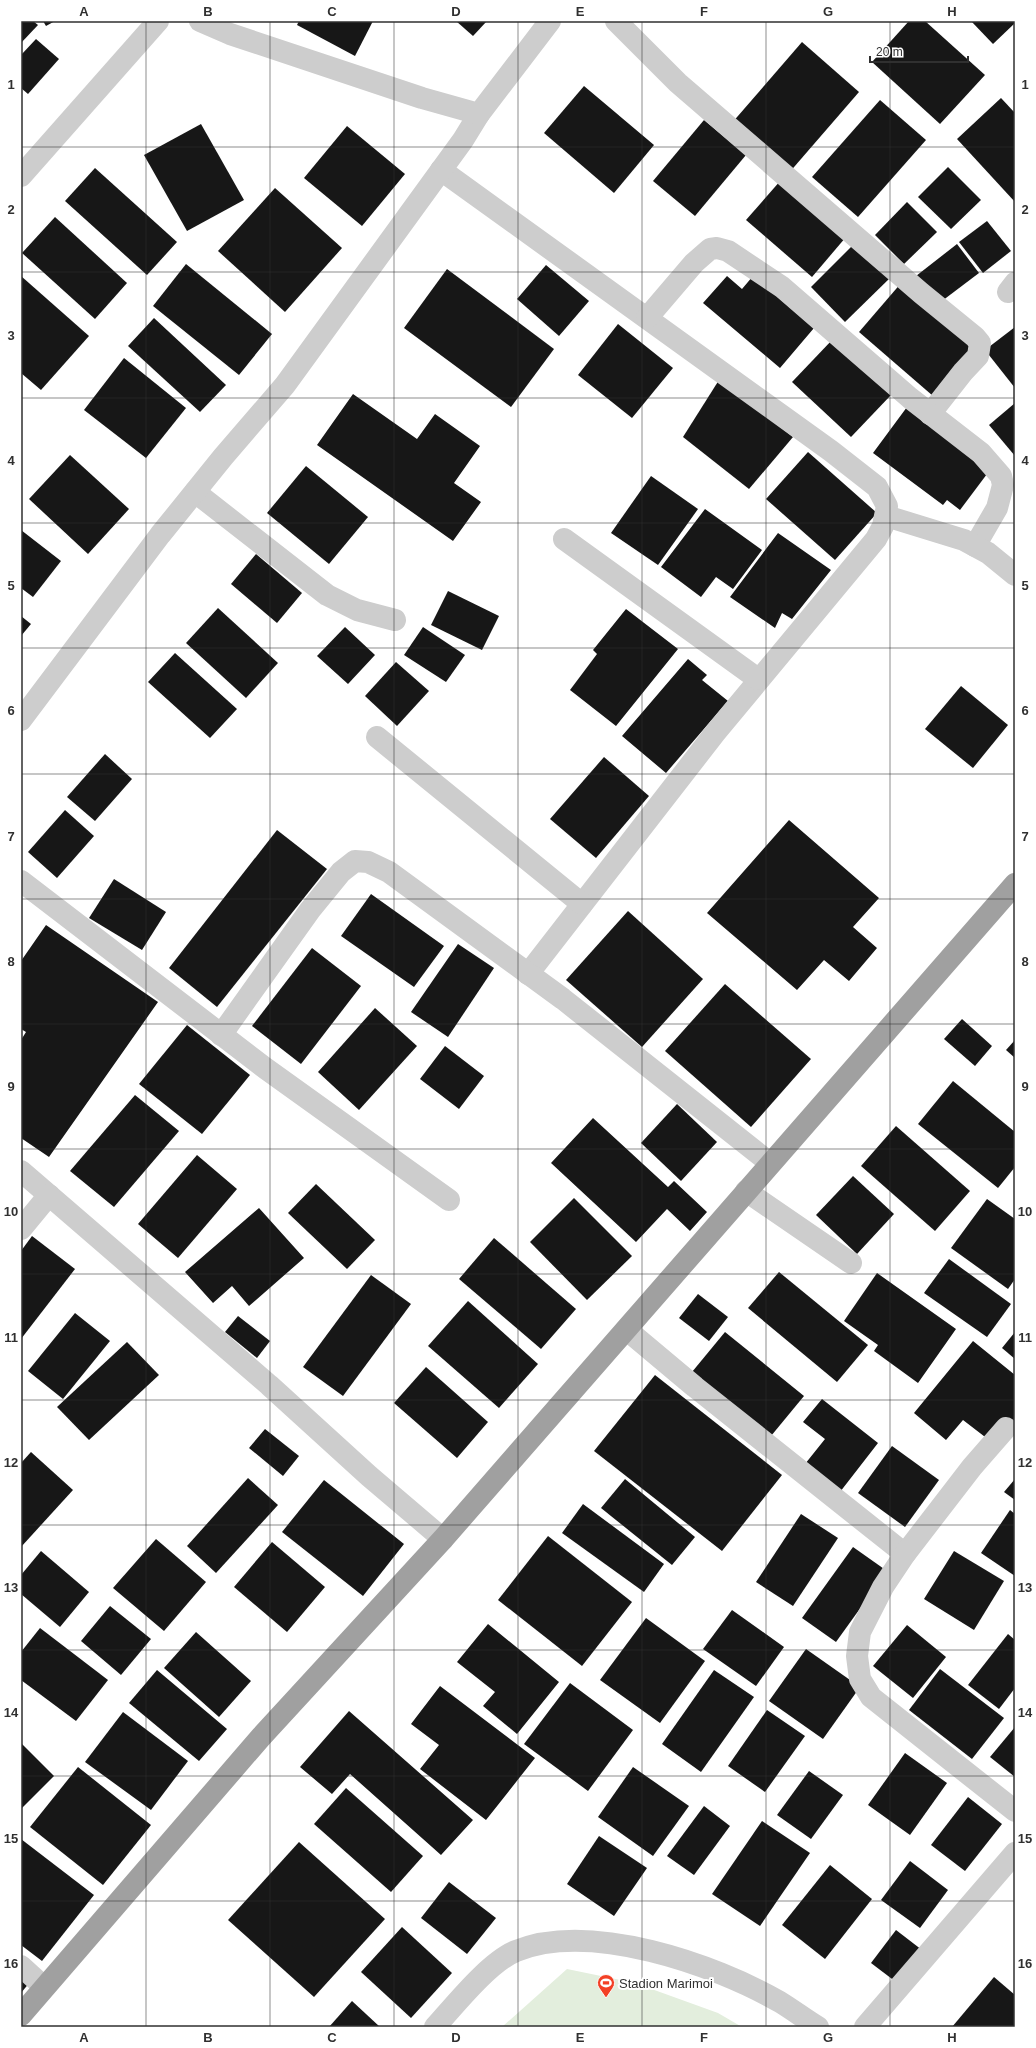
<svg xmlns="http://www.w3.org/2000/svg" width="1036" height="2048" font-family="Arial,sans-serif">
<rect width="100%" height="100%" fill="#fff"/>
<!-- green -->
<path fill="#e3eedd" d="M 567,1969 L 635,1983 L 718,2013 L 742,2027 L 502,2027 Z"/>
<!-- building -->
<g fill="#171717">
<path d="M 21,21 L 33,21 L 38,25 L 21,43 Z"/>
<path d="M 43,21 L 55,21 L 46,26 Z"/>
<path d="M 299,21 L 373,21 L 355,56 L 297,25 Z"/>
<path d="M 456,21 L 487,21 L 473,36 Z"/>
<path d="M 909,21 L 925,21 L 985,75 L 940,124 L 872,62 Z"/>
<path d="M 971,21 L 1015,21 L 1015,23 L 993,44 Z"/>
<path d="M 36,39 L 59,59 L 28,94 L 21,88 L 21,55 Z"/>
<path d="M 802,42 L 859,92 L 788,174 L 731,124 Z"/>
<path d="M 584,86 L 654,145 L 614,193 L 544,133 Z"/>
<path d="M 1001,98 L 1015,113 L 1015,202 L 957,139 Z"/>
<path d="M 880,100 L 926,140 L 858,217 L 812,177 Z"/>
<path d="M 704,120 L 746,155 L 695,216 L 653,181 Z"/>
<path d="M 201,124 L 244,200 L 187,231 L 144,155 Z"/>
<path d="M 347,126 L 405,174 L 362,226 L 304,178 Z"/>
<path d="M 948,167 L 981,200 L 951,229 L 918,197 Z"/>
<path d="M 95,168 L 177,242 L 147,275 L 65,201 Z"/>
<path d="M 781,180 L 846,237 L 812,277 L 746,220 Z"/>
<path d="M 275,188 L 342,248 L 285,312 L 218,251 Z"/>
<path d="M 907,202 L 937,232 L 904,264 L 875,235 Z"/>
<path d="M 55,217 L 127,283 L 95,319 L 22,253 Z"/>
<path d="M 987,221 L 1011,251 L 983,273 L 959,242 Z"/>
<path d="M 857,241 L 892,276 L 845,322 L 811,287 Z"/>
<path d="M 957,244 L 979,273 L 938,304 L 916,276 Z"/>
<path d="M 186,264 L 272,334 L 239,375 L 153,306 Z"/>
<path d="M 546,265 L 589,301 L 559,336 L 517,299 Z"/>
<path d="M 447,269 L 554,349 L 511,407 L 404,328 Z"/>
<path d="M 21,276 L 89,336 L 41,390 L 21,373 Z"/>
<path d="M 727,276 L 742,289 L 753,276 L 814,328 L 780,368 L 703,303 Z"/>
<path d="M 902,282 L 976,346 L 933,396 L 859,332 Z"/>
<path d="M 154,318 L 226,385 L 200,412 L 128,346 Z"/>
<path d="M 618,324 L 673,368 L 632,418 L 578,375 Z"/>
<path d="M 1015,327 L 1015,388 L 985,350 Z"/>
<path d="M 833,339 L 892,394 L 851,437 L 792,382 Z"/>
<path d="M 124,358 L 186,408 L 146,458 L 84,410 Z"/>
<path d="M 719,380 L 793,437 L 749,489 L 683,437 Z"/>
<path d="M 353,394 L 417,439 L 435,414 L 480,446 L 454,483 L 481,502 L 453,541 L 317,445 Z"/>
<path d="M 1015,403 L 1015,456 L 989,425 Z"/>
<path d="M 907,407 L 990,470 L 960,510 L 947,500 L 943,505 L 873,453 Z"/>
<path d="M 808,452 L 877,513 L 835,560 L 766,499 Z"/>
<path d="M 70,455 L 129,509 L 88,554 L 29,499 Z"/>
<path d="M 306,466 L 368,517 L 329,564 L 267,513 Z"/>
<path d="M 651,476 L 698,509 L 658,565 L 611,533 Z"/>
<path d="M 705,509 L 762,550 L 733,589 L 716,577 L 701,597 L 661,567 Z"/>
<path d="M 21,530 L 61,561 L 33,597 L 21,588 Z"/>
<path d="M 778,533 L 831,570 L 792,619 L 782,613 L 775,628 L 730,597 Z"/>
<path d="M 256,554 L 302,593 L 277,623 L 231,584 Z"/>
<path d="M 448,591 L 499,616 L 482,650 L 431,625 Z"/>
<path d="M 218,608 L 278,663 L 246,698 L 186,643 Z"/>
<path d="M 626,609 L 678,649 L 616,726 L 570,690 L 597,654 L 593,650 Z"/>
<path d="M 21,616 L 31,624 L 21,636 Z"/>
<path d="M 345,627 L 375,655 L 348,684 L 317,656 Z"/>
<path d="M 423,627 L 465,655 L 446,682 L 404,655 Z"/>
<path d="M 175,653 L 237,709 L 210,738 L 148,682 Z"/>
<path d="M 688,659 L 707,675 L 702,680 L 728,701 L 666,773 L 622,736 Z"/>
<path d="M 396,662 L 429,691 L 397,726 L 365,696 Z"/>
<path d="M 961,686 L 1008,725 L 973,768 L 925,729 Z"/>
<path d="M 105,754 L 132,779 L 95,821 L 67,797 Z"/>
<path d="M 604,757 L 649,796 L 596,858 L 550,819 Z"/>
<path d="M 65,810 L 94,836 L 57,878 L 28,852 Z"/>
<path d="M 789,820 L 879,898 L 853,927 L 877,948 L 849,981 L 824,960 L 797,990 L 707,913 Z"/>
<path d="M 277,830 L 327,869 L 217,1007 L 169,968 Z"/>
<path d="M 114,879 L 166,912 L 142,950 L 89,918 Z"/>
<path d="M 371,894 L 444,946 L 414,987 L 341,936 Z"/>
<path d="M 628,911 L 703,979 L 642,1047 L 566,980 Z"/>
<path d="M 46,925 L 158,1002 L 49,1157 L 21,1138 L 21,1040 L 26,1032 L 21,1029 L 21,961 Z"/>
<path d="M 458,944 L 494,968 L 448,1037 L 411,1012 Z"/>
<path d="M 312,948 L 361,986 L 301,1064 L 252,1026 Z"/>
<path d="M 725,984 L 811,1059 L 751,1127 L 665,1051 Z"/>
<path d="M 375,1008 L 417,1046 L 359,1110 L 318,1072 Z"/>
<path d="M 962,1019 L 992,1046 L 975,1066 L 944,1039 Z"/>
<path d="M 187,1025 L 250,1075 L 202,1134 L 139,1084 Z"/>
<path d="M 1015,1040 L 1015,1058 L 1006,1050 Z"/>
<path d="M 445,1046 L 484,1076 L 459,1109 L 420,1079 Z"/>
<path d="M 953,1081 L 1015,1132 L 1015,1167 L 998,1188 L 918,1124 Z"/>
<path d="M 135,1095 L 179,1131 L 114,1207 L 70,1171 Z"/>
<path d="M 677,1104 L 717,1142 L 681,1181 L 641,1143 Z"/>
<path d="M 593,1118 L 668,1187 L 674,1181 L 707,1212 L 690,1231 L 667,1209 L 636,1242 L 551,1163 Z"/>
<path d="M 896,1126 L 970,1191 L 935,1231 L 861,1166 Z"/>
<path d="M 197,1155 L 237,1189 L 178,1258 L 138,1224 Z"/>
<path d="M 853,1176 L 894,1214 L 857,1254 L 816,1215 Z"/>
<path d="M 316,1184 L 375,1240 L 347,1269 L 288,1213 Z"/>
<path d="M 574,1198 L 632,1256 L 587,1300 L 530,1242 Z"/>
<path d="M 987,1199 L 1015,1219 L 1015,1279 L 1008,1289 L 951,1248 Z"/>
<path d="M 259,1208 L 304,1258 L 249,1306 L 232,1286 L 213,1303 L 185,1272 Z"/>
<path d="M 32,1236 L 75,1269 L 21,1339 L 21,1251 Z"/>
<path d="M 494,1238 L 576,1309 L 541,1349 L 459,1279 Z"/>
<path d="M 949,1259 L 1011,1304 L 987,1337 L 924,1293 Z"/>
<path d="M 779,1272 L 868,1345 L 837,1382 L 748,1308 Z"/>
<path d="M 877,1273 L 956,1329 L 918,1383 L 874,1351 L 878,1345 L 844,1321 Z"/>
<path d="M 371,1275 L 411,1304 L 343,1396 L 303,1367 Z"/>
<path d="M 698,1294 L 728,1317 L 709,1341 L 679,1318 Z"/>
<path d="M 468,1301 L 538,1364 L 499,1408 L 428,1346 Z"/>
<path d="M 75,1313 L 110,1341 L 63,1399 L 28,1371 Z"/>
<path d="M 238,1316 L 270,1341 L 257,1358 L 225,1332 Z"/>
<path d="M 725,1332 L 804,1396 L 771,1436 L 692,1372 Z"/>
<path d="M 1015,1332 L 1015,1359 L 1002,1348 Z"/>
<path d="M 973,1341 L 1015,1375 L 1015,1431 L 989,1440 L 963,1420 L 946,1440 L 914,1413 Z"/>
<path d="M 127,1342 L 159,1375 L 89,1440 L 57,1407 Z"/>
<path d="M 426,1367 L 488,1422 L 457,1458 L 394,1403 Z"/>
<path d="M 655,1375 L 782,1475 L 722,1551 L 594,1451 Z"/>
<path d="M 822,1399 L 878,1443 L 840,1492 L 805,1464 L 825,1439 L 803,1422 Z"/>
<path d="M 265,1429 L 299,1456 L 283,1476 L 249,1448 Z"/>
<path d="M 892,1446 L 939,1480 L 905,1527 L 858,1493 Z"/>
<path d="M 31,1452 L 73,1490 L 21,1547 L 21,1463 Z"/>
<path d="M 248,1478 L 278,1505 L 216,1573 L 187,1546 Z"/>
<path d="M 625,1479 L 695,1537 L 672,1565 L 601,1508 Z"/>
<path d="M 1015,1479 L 1015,1500 L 1004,1492 Z"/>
<path d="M 324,1480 L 404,1544 L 363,1596 L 282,1532 Z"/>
<path d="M 583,1504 L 664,1564 L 644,1592 L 562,1533 Z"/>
<path d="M 1010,1510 L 1015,1514 L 1015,1576 L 981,1553 Z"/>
<path d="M 801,1514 L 838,1538 L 793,1606 L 756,1582 Z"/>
<path d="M 548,1536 L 632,1602 L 582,1666 L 498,1600 Z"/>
<path d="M 156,1539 L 206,1582 L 164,1631 L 113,1588 Z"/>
<path d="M 272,1542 L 325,1587 L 287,1632 L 234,1587 Z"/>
<path d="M 853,1547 L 887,1571 L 836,1642 L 802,1618 Z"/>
<path d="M 41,1551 L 89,1592 L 60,1627 L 21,1594 L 21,1575 Z"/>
<path d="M 954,1551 L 1004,1581 L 974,1630 L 924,1599 Z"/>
<path d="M 110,1606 L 151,1639 L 121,1675 L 81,1641 Z"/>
<path d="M 732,1610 L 784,1647 L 756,1686 L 703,1649 Z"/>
<path d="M 646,1618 L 705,1661 L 660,1723 L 600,1680 Z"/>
<path d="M 488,1624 L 559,1682 L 517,1734 L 483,1706 L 495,1692 L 457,1662 Z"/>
<path d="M 907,1625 L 946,1657 L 913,1698 L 873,1666 Z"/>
<path d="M 40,1628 L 108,1680 L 76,1721 L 21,1680 L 21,1652 Z"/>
<path d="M 196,1632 L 251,1681 L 219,1717 L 164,1668 Z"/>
<path d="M 1008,1634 L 1015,1640 L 1015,1688 L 999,1709 L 968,1685 Z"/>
<path d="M 806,1649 L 860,1687 L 823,1739 L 769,1701 Z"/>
<path d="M 940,1669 L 1004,1718 L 972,1759 L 909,1710 Z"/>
<path d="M 157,1670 L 227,1729 L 199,1761 L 129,1703 Z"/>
<path d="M 714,1670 L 754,1697 L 701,1772 L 662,1744 Z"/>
<path d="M 570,1683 L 633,1730 L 588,1791 L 524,1744 Z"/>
<path d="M 440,1686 L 535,1758 L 486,1820 L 420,1769 L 439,1745 L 411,1724 Z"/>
<path d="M 767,1710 L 805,1736 L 765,1792 L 728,1766 Z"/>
<path d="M 349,1711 L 473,1820 L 441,1855 L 350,1774 L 332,1794 L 300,1767 Z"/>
<path d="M 123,1712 L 188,1761 L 151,1810 L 85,1762 Z"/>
<path d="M 1015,1727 L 1015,1777 L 990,1757 Z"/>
<path d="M 22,1744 L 54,1776 L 21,1809 L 21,1745 Z"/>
<path d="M 905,1753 L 947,1783 L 910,1835 L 868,1805 Z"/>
<path d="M 78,1767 L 151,1825 L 103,1885 L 30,1827 Z"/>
<path d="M 633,1767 L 689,1806 L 653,1856 L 598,1817 Z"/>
<path d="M 809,1771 L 843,1795 L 811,1839 L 777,1815 Z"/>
<path d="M 346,1788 L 423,1856 L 391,1892 L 314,1824 Z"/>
<path d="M 968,1797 L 1002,1824 L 965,1871 L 931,1845 Z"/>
<path d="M 704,1806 L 730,1826 L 694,1875 L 667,1856 Z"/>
<path d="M 762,1821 L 810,1853 L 760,1926 L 712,1894 Z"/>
<path d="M 599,1836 L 647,1868 L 614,1916 L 567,1884 Z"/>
<path d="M 21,1839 L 94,1895 L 42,1961 L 21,1945 Z"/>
<path d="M 299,1842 L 385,1919 L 314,1997 L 228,1920 Z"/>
<path d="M 910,1861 L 948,1890 L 920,1928 L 881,1900 Z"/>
<path d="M 830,1865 L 872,1899 L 825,1959 L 782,1925 Z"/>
<path d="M 449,1882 L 496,1918 L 467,1954 L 421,1918 Z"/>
<path d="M 402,1927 L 452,1973 L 411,2018 L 361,1972 Z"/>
<path d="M 896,1930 L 922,1950 L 896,1982 L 871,1963 Z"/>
<path d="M 21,1975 L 30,1982 L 21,1993 Z"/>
<path d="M 994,1977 L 1015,1995 L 1015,2027 L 952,2027 Z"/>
<path d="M 352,2001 L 380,2027 L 329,2027 Z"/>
</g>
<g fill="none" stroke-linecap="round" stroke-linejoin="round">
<!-- minor -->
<g stroke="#cdcdcd" stroke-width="22">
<path d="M 616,21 L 678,83 L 921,293 L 975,337 L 980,343 L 978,356 L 963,372 L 930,414"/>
<path d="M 441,170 L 831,451 L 877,487 L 887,506 L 883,526 L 876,539 L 715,733 L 528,974"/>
<path d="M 21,176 L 158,21"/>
<path d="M 1008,292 L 1015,283"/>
<path d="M 647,318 L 694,263 L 710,249 L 717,248 L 728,251 L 782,287 L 910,398 L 981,453 L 1001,476 L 1003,485 L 997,508 L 975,546"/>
<path d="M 195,492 L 327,595 L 357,610 L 395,620"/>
<path d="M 886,516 L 964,540 L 988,553 L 1015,575"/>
<path d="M 564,539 L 758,679"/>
<path d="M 21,720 L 160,535 L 223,457 L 285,385 L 463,140 L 479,114"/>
<path d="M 377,737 L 582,904"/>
<path d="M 21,881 L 265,1068 L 449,1200"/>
<path d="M 221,1035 L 310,910 L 341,872 L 355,861 L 368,862 L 389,872 L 563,999 L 770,1163"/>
<path d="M 21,1171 L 269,1385 L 369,1476 L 443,1539"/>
<path d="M 746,1191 L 851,1263"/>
<path d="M 21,1229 L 49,1195"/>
<path d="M 627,1330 L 695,1387 L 905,1554"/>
<path d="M 1006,1428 L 972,1467 L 905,1554 L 883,1587 L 860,1632 L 857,1656 L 860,1679 L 871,1697 L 1015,1811"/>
<path d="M 21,1966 L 44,1987"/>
<path d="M 435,2027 C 455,2005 489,1962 516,1951 C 590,1921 714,1964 780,2002 C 793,2010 805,2019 818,2027"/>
<path d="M 865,2027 L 1015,1853"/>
</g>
<!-- tertiary -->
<path stroke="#cdcdcd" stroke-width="22" d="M 200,21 L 230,34 L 422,98 L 479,114 L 550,21"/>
<!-- trunk -->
<path stroke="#a0a0a0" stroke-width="22" d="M 21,2015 L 261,1737 L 443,1539 L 1015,884"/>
</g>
<!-- grid -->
<path fill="none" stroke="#303030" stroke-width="1" stroke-opacity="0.55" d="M 146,21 L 146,2027M 270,21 L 270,2027M 394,21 L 394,2027M 518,21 L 518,2027M 642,21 L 642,2027M 766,21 L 766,2027M 890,21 L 890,2027M 21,147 L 1015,147M 21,272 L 1015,272M 21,398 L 1015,398M 21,523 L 1015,523M 21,648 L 1015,648M 21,774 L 1015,774M 21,899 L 1015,899M 21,1024 L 1015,1024M 21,1149 L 1015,1149M 21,1274 L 1015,1274M 21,1400 L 1015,1400M 21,1525 L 1015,1525M 21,1650 L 1015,1650M 21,1776 L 1015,1776M 21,1901 L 1015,1901"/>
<!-- icons -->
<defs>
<symbol id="stadium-pin" viewBox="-11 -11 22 30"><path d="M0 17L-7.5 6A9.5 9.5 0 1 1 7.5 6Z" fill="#f34025" stroke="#fff"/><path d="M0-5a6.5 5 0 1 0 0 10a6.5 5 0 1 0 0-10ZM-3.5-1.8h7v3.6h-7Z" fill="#fff"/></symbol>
</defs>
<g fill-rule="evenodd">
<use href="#stadium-pin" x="596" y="1973" width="20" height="27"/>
</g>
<g text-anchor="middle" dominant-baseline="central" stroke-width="4" stroke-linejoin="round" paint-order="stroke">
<!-- poi labels -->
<g font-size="13" fill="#303030" stroke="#fff" text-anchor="start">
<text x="619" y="1983">Stadion Marimoi</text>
</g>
</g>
<!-- border -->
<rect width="1036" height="2048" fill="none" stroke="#ffffff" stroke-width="44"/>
<!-- scale -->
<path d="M870 56v6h98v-6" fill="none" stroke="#303030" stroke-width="2"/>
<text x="876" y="56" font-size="12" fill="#303030" stroke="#ffffff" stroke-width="3" paint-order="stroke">20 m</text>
<rect x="22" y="22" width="992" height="2004" fill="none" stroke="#303030" stroke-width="1.5"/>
<g font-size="13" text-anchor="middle" font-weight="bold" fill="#303030">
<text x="84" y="16">A</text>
<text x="208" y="16">B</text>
<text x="332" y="16">C</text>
<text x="456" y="16">D</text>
<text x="580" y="16">E</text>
<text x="704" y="16">F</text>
<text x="828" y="16">G</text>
<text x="952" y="16">H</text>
<text x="11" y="89">1</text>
<text x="1025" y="89">1</text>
<text x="11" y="214">2</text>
<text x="1025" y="214">2</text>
<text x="11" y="340">3</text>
<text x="1025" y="340">3</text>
<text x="11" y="465">4</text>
<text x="1025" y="465">4</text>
<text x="11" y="590">5</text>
<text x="1025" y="590">5</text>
<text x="11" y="715">6</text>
<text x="1025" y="715">6</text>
<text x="11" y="841">7</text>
<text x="1025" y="841">7</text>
<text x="11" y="966">8</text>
<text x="1025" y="966">8</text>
<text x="11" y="1091">9</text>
<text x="1025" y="1091">9</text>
<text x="11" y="1216">10</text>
<text x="1025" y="1216">10</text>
<text x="11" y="1342">11</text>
<text x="1025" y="1342">11</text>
<text x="11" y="1467">12</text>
<text x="1025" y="1467">12</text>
<text x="11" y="1592">13</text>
<text x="1025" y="1592">13</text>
<text x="11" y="1717">14</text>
<text x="1025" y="1717">14</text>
<text x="11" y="1843">15</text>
<text x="1025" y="1843">15</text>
<text x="11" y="1968">16</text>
<text x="1025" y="1968">16</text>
<text x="84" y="2042">A</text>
<text x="208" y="2042">B</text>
<text x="332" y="2042">C</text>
<text x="456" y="2042">D</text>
<text x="580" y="2042">E</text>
<text x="704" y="2042">F</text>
<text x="828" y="2042">G</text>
<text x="952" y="2042">H</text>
</g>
</svg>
